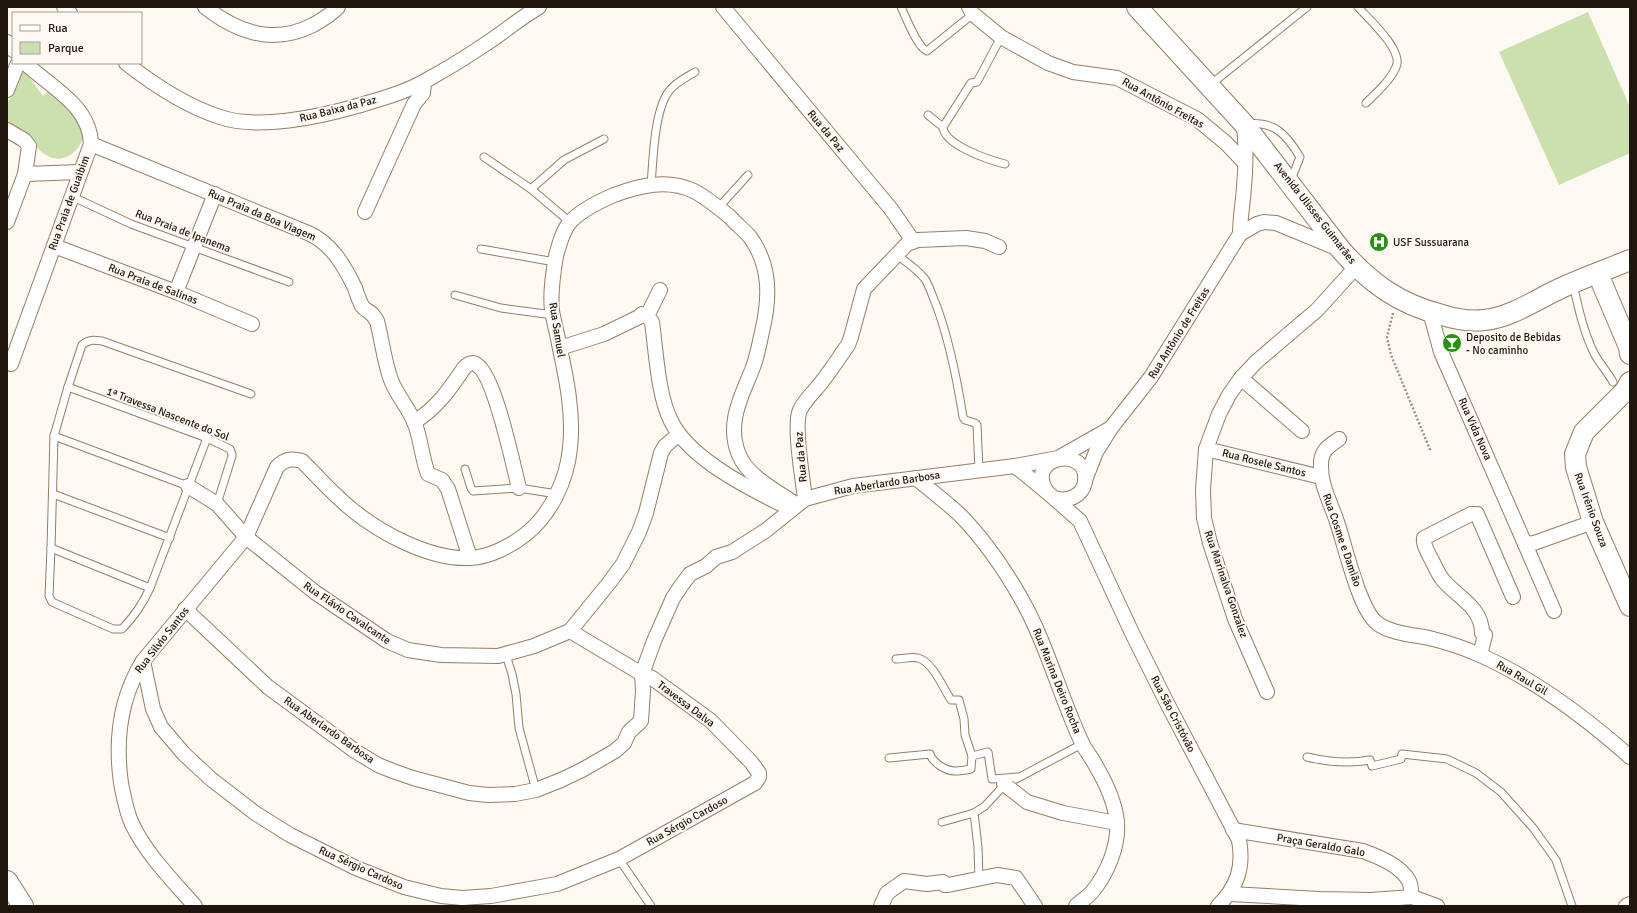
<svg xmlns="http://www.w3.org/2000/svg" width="1637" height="913" font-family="Signika,sans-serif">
<rect width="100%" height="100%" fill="#fdf8f2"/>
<!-- green -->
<g fill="#cbdfaf">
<path d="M 1588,12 L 1630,107 L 1630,153 L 1559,185 L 1499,52 Z"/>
<path d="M 23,69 L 43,96 L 51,88 L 71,106 L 85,133 C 80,153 61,167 43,153 C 36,148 33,139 27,134 C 21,129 14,127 7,124 L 7,105 Z"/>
</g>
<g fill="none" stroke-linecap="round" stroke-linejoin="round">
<defs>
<g id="lane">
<path d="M 901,7 C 906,17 917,47 927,51 L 973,14"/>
<path d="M 1358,7 C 1369,19 1404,51 1396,67 C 1390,81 1377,92 1366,103"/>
<path d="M 1210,85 L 1307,7"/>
<path d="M 928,115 L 943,127 C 944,145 989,160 1005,164"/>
<path d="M 1246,124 C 1275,121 1286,134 1300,157 L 1291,180"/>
<path d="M 943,127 L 971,83 L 977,82 L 1001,37"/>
<path d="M 484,157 L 531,189 L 570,222"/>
<path d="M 651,186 C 653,161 654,108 670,90 C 676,82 687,77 695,72"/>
<path d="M 531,189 L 564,160 L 604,139"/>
<path d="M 71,196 L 131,224 L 289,282"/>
<path d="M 719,207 L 748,175"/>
<path d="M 481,249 L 555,262"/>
<path d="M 897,255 C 906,262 917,269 925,279 C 930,287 933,298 937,307 C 950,343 957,379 963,417 L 965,420 L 975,423 L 977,425 L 979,470"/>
<path d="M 1573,284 C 1578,306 1583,330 1593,351 C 1598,362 1607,371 1613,382"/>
<path d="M 455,295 L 501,308 L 553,315"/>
<path d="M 68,387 L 207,438 L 230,449 L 232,454 L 232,456 L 217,504"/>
<path d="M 54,436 L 188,486"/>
<path d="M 207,438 L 150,588 C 142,605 135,615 122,629 L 113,629 L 52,602 L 49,596 L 51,548 L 54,436 L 68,387 L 82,345 C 89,339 94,340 102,341 L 251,394"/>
<path d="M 465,469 L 471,488 L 473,491 L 519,488 L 557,494"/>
<path d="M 53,494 L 170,538"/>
<path d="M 51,548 L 150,588"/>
<path d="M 506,655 L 512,674 L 516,694 L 519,728 L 536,790"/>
<path d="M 896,659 C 903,659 912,656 918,658 C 933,662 943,688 951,700 L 959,700 L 964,719 L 965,735 L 972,756"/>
<path d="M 1307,757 C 1328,762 1349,764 1370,760 L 1372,766 L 1401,759 L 1402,754 L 1447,759 L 1476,773 L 1501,792 L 1534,829 L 1556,860 L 1572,906"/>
<path d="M 889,758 L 930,754 C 933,763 946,771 955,771 C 960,771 966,770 971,769 L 972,756 L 988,752 L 992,779 L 1018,777"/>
<path d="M 1016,779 L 1082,744"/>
<path d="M 974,813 L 978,847 L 979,879"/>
<path d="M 942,822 L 974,813 L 985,806 L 1006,783"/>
<path d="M 619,859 L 651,906"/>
</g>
<g id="street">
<path d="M 64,7 L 70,13"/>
<path d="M 205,7 C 238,33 274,45 313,25 C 322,20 331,15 338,7"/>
<path d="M 723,7 L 891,209 L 913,241"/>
<path d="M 969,7 L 973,14 L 1001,37 L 1048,63 L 1073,72 L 1117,78 L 1197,119 L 1226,143 L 1244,162"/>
<path d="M 7,42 L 13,50"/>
<path d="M 126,63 C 154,85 186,106 220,117 C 258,130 319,117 357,106 C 380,99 404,93 425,81 C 445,70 465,58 484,45 C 503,33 520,18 539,7"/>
<path d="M 7,90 L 18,63"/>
<path d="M 7,130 L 24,140 L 29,146 L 25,174 L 80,172"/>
<path d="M 91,144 L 308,233 C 331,243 344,265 355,288 C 357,294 359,300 362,306 C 365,310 367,310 371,313 C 373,315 375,318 377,321 C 382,340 384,361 391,380 C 397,396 409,408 415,424 C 421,440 422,458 428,474 L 442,480 L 448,489 L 470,558"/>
<path d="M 365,212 L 414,104 L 423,93 L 424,82"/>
<path d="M 7,222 L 25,174"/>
<path d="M 1240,234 C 1240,218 1243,203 1244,187 C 1246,166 1246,144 1244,124"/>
<path d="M 54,246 L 176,292 L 252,324"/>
<path d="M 660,290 L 647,316 L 652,322 C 656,351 658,396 671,421 C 689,459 752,490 789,508"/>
<path d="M 176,292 L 215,194"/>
<path d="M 1430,312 L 1441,352 L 1525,544 L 1534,543 L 1593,522"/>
<path d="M 560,348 L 604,334 L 639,317 L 642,314 L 647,316"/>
<path d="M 11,364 L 91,144 C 90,105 50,87 25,63"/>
<path d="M 1241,378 L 1302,431"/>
<path d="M 414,422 C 436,409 450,389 464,368 C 468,364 472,361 477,365 C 495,376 513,465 519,488"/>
<path d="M 1339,439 C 1329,446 1321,450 1321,464 C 1320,485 1331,503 1337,522 C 1345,545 1359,609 1377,623 C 1389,633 1414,635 1429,638 C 1446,642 1464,648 1480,655 C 1536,680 1585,717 1630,757"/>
<path d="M 1206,449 L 1321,477"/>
<path d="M 1015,466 L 1047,492"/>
<path d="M 916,478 C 931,491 948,503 962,517 C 986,542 1005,570 1022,600 C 1047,645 1060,696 1082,743 C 1086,751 1092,758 1096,766 C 1106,783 1115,802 1117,822 C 1119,846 1107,874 1092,892 C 1088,897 1081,901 1076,906"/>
<path d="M 1085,480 L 1096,452 L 1111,428 L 1151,377 L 1240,234 L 1257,224 L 1264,222 L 1276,223 L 1339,249"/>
<path d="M 188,486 L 217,504 L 246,537 L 316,593 L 387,641 L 408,650 L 441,655 L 498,656 L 534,646 L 570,631 L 609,583 L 623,564 L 639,532 L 646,513 L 661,453 L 665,446 L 679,434"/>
<path d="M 1054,498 C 1067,502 1082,497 1085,482 C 1090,444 1023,456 1047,492 L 1080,521 L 1132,633 L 1168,705 L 1239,840 C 1244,868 1237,887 1218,906"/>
<path d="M 805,499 C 803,480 793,425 800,410 C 804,402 809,397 815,390 C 827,377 837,360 848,345 L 851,337 L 864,289 L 907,244 L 918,240 L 966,238 L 985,241 L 999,247"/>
<path d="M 1525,544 L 1554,611"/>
<path d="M 185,609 L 268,687 L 355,751 L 378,765 L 393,771 L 413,778 L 469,793 L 488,795 L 515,794 L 536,790 L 561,780 L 582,770 L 615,751 L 624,743 L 629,732 L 641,721 L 643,691 L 642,674 L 654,641 L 673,598 L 681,586 L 690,574 L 706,566 L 716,557 L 732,552 L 765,531 L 805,499 L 853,486 L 1015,466 L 1058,458 L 1111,428"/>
<path d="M 1480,655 L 1485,635 L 1482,633 C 1482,607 1457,597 1443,580 C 1437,573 1434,563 1429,555 C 1427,550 1423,545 1424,538 L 1471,514 L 1477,514 L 1513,597"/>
<path d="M 143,661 L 153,709 L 161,727 L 184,754 L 211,779 L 255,813 L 290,835 L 356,868 L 404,887 L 441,896 L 462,898 L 491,896 L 557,884 L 619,859 L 755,783 L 759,777 L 759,773 L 751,762 L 711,721 L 652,678 L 642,674 L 570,631"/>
<path d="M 1267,692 L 1235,619 L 1210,543 L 1204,518 L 1203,490 L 1206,449 L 1219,414 L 1229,395 L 1241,378 L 1256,362 L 1317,310 L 1356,267"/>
<path d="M 1004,784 L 1027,802 L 1063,813 L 1117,823"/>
<path d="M 1233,830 L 1363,851 C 1379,857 1400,865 1409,881 C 1411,885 1411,892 1412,897"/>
<path d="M 1230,894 L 1319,899 L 1371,900 L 1412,897 L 1437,906"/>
<path d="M 195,906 C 173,881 147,855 132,824 C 126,811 124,798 121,783 C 115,740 120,698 143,661 L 246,537 L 277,467 C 285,459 291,458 302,461 C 318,477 333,494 350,508 C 380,533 430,560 470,558 C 490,557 511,546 526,534 C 551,514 567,480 570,448 C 574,413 566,377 559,344 C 557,333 554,322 552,311 C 550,293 553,274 556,256 C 559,245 563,229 571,221 C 582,210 600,201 614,195 C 641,185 667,179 694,191 C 707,198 719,208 730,217 C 736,224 744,230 750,237 C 771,266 770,298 762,332 C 759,345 757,358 752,370 C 741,397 726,424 739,455 C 748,477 777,491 797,505"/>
<path d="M 881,906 L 887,893 L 904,881 L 927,884 L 943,882 L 945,885 L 948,885 L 997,875 L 1016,878 L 1035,906"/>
<path d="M 1626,906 L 1630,904"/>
</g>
<g id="secondary">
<path d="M 1137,7 L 1244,124 L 1341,250 C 1370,283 1399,304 1442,315 C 1455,319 1469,322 1484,320 C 1509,318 1534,301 1557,290 C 1580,279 1606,270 1630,260"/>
<path d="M 1598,274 L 1629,347 L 1630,354"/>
<path d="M 1630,382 L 1625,391 L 1584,432 L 1575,454 L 1576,467 L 1593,522 L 1630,606"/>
<path d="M 7,881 L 23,906"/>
</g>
</defs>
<!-- lane casing -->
<use href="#lane" stroke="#977d64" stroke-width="9"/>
<!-- street casing -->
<use href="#street" stroke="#977d64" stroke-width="16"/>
<!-- secondary casing -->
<use href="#secondary" stroke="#977d64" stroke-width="22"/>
<!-- path -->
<path stroke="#9b948d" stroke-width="2.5" stroke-dasharray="2 2" stroke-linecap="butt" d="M 1393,313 L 1387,337 L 1391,355 L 1431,452"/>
<!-- lane -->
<use href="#lane" stroke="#fff" stroke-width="7"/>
<!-- street -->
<use href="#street" stroke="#fff" stroke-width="14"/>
<!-- secondary -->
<use href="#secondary" stroke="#fff" stroke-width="20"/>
</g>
<!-- icons -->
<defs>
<symbol id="hospital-disc" viewBox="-11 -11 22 22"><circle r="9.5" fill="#279115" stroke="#fdf8f2"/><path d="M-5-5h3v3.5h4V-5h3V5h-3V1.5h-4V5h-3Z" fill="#fff"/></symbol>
<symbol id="bar-disc" viewBox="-11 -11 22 22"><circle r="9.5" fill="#279115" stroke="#fdf8f2"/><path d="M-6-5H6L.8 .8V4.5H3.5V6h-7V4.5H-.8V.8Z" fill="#fff"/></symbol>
</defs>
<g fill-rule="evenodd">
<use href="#hospital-disc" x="1368" y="231" width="22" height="22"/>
<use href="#bar-disc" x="1441" y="332" width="22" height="22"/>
</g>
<g text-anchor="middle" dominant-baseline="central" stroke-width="4" stroke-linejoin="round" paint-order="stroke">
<!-- street labels -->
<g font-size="11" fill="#20160d" stroke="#fdf8f2">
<text transform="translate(1163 103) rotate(29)">Rua Antônio Freitas</text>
<text transform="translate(338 109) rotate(-14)">Rua Baixa da Paz</text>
<text transform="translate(826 131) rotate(50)">Rua da Paz</text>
<text transform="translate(69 203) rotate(-70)">Rua Praia de Guaibim</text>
<text transform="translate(1315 213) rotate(52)">Avenida Ulisses Guimarães</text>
<text transform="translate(262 215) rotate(23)">Rua Praia da Boa Viagem</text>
<text transform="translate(183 231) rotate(21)">Rua Praia de Ipanema</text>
<text transform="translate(153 284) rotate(21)">Rua Praia de Salinas</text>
<text transform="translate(557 330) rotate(81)">Rua Samuel</text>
<text transform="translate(1179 333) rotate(-58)">Rua Antônio de Freitas</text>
<text transform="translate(168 414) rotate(21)">1ª Travessa Nascente do Sol</text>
<text transform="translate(1475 429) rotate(66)">Rua Vida Nova</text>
<text transform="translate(801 457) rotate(-95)">Rua da Paz</text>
<text transform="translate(1264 463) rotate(14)">Rua Rosele Santos</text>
<text transform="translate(887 483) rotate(-9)">Rua Aberlardo Barbosa</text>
<text transform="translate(1591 510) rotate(70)">Rua Irênio Souza</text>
<text transform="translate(1342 540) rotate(71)">Rua Cosme e Damião</text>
<text transform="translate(1226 584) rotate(71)">Rua Marinalva Gonzalez</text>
<text transform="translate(347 613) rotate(34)">Rua Flávio Cavalcante</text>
<text transform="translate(162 640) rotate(-52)">Rua Silvio Santos</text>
<text transform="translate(1522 678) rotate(30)">Rua Raul Gil</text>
<text transform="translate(1057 681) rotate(68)">Rua Marina Deiro Rocha</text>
<text transform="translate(686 704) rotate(37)">Travessa Dalva</text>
<text transform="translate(1173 714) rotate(63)">Rua São Cristóvão</text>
<text transform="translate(329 730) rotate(35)">Rua Aberlardo Barbosa</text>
<text transform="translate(687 821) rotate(-29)">Rua Sérgio Cardoso</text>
<text transform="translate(1321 845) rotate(10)">Praça Geraldo Galo</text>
<text transform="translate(361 868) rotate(24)">Rua Sérgio Cardoso</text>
</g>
<!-- poi labels -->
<g font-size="11" fill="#20160d" stroke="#fdf8f2" text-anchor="start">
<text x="1393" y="242">USF Sussuarana</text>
<text x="1466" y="337">Deposito de Bebidas<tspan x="1466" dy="13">- No caminho</tspan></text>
</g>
</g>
<!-- border -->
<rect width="1637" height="913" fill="none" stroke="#20160d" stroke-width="16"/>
<!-- legend -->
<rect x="12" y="12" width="130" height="52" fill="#fdf8f2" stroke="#a59e96"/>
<rect x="20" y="25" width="20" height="6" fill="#ffffff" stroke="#a59e96"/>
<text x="48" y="32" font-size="12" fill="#20160d">Rua</text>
<rect x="20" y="42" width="20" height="12" fill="#cbdfaf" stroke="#a59e96"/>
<text x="48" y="52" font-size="12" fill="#20160d">Parque</text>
</svg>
